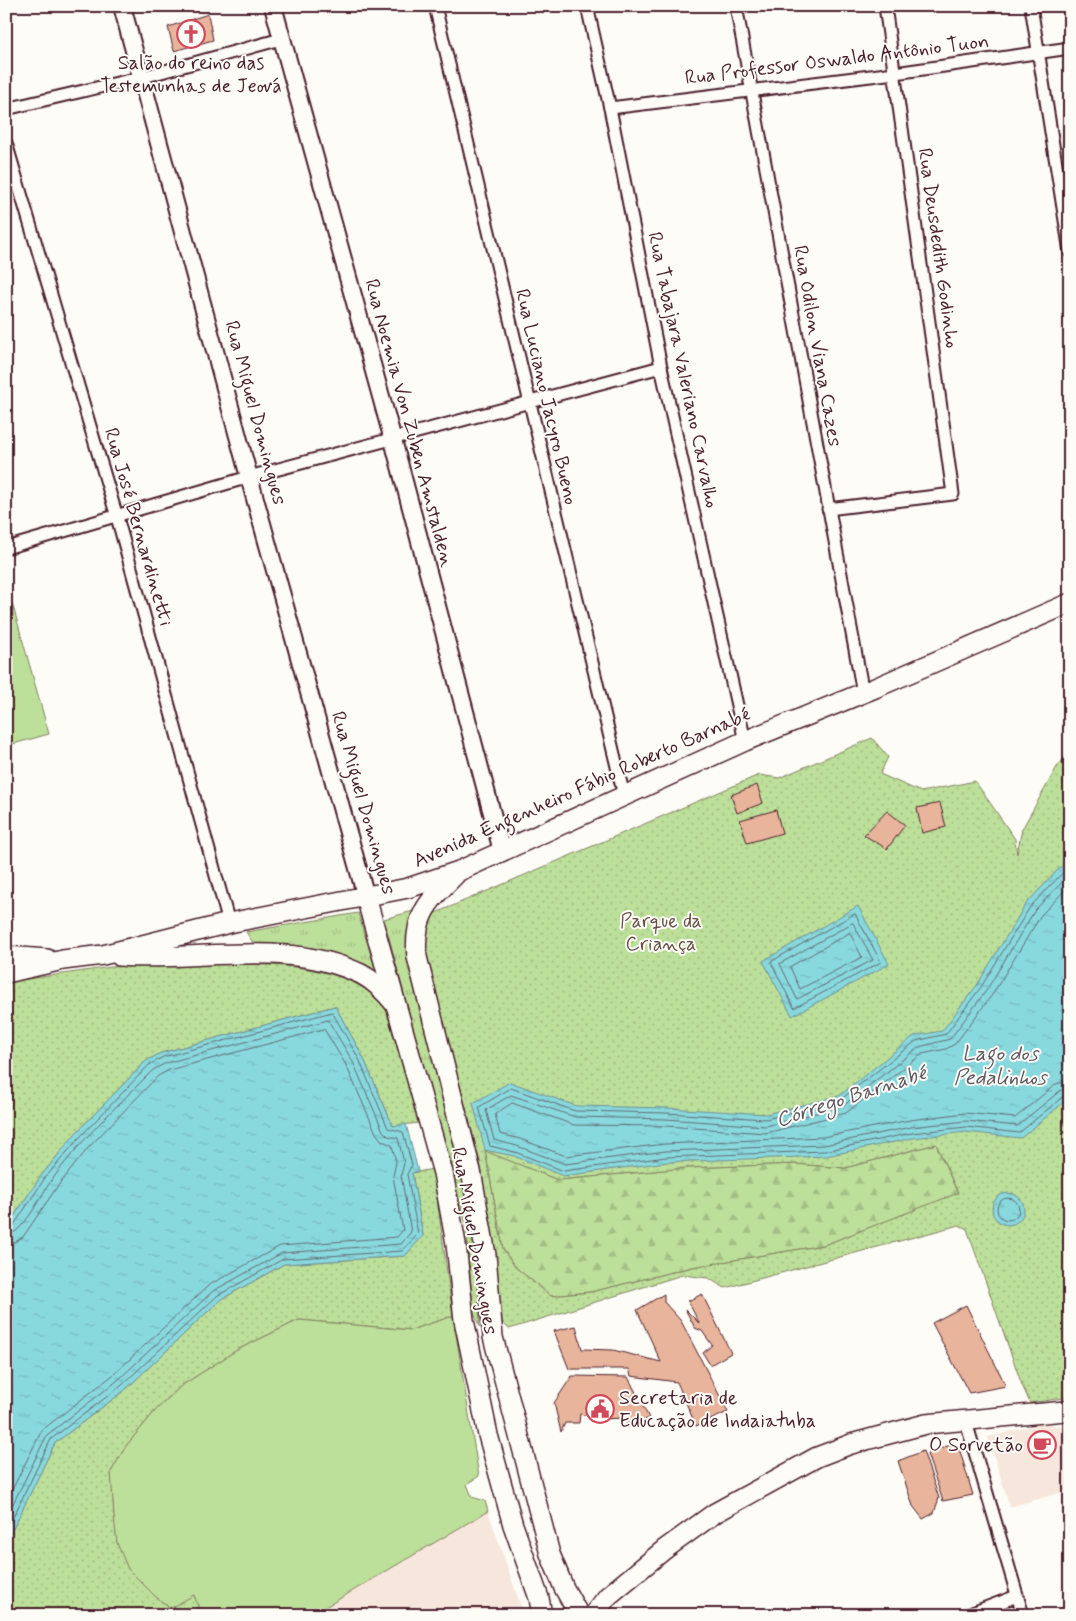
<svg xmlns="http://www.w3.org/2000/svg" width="1076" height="1621" font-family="Mynerve,sans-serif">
<defs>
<pattern id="grass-tufts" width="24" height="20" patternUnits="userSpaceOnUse" patternTransform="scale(1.25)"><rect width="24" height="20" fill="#bcdf99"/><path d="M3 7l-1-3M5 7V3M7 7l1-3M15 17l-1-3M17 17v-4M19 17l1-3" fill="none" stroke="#a3bf84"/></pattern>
<pattern id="forest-firs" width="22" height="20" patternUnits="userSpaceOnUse" patternTransform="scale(1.25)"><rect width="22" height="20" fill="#bcdf99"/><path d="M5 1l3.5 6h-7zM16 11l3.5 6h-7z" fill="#a3bf84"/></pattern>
<pattern id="park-dots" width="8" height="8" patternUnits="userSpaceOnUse" patternTransform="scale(1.25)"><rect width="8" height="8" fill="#bcdf99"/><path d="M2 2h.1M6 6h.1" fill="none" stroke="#a3bf84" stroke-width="1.8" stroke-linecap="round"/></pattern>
<pattern id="water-ripples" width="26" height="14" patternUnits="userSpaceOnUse" patternTransform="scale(1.25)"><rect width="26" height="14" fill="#88d9de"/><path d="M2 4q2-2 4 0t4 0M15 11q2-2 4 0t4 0" fill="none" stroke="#77babf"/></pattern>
</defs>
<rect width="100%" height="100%" fill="#fdfcf7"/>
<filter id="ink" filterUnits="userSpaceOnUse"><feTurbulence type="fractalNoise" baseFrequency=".02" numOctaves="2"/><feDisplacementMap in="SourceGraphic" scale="10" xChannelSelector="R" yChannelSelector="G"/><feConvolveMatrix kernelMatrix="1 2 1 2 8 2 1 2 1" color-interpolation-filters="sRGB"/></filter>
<g filter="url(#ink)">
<!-- built -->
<g fill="#f7e6db">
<path d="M 1041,1424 L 1070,1427 L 1070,1490 L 1010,1507 L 988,1437 Z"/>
<path d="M 488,1511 L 524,1615 L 312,1615 Z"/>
</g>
<!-- grass -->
<g fill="url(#grass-tufts)" stroke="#837f62">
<path d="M 413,911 L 406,937 L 408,962 L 475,1227 L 480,1327 L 473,1311 L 466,1225 L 384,919 Z"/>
<path d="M 358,913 L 375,968 L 255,946 L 246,932 Z"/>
</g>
<!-- forest -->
<path fill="url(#forest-firs)" stroke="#837f62" d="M 936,1144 L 958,1194 L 824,1245 L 693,1267 L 591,1292 L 551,1296 L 515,1267 L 503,1249 L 485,1150 L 558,1180 L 685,1168 L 796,1164 L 845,1168 Z"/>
<!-- park -->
<g fill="url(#park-dots)" stroke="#837f62" fill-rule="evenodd">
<path d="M 872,738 L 888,757 L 880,774 L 921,792 L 975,781 L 1015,839 L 1017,854 L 1022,829 L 1057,767 L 1070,751 L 1070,1397 L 1030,1403 L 1022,1385 L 967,1229 L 959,1225 L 725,1288 L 708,1278 L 682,1275 L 509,1329 L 500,1320 L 495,1255 L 480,1162 L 424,949 L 426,928 L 431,915 L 759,775 L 779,778 ZM 936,1144 L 958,1193 L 824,1245 L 693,1267 L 591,1292 L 551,1296 L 515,1267 L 503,1249 L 485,1151 L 558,1180 L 685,1168 L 796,1164 L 845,1168 Z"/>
<path d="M 200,964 C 261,965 336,959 384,1003 L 419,1123 L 393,1126 L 363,1057 L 335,1006 L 161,1053 L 146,1061 L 75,1134 L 41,1176 L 6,1228 L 6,982 L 126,965 Z"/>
<path d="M 433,1169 L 453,1316 L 411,1330 L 299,1320 L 237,1350 L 181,1386 L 156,1410 L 126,1446 L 111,1472 L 117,1543 L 194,1595 L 201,1615 L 6,1615 L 6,1541 L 55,1443 L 125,1390 L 220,1300 L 284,1264 L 405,1256 L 423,1236 L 412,1173 Z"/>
</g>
<!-- pitch -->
<g fill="#bcdf99" stroke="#837f62">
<path d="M 9,592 L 49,734 L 6,746 L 6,593 Z"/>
<path d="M 453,1316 L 479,1476 L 467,1484 L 472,1497 L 485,1501 L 488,1511 L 312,1615 L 201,1615 L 194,1595 L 171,1608 L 156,1597 L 128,1569 L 117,1543 L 114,1517 L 111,1472 L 126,1446 L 156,1410 L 181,1386 L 237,1350 L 299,1320 L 411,1330 Z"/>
</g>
<!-- water -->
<g fill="url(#water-ripples)" stroke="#6f8f96">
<path d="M 1070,857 L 1070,1097 L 1021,1138 L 966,1132 L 913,1138 L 826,1156 L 667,1162 L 563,1176 L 514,1156 L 485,1150 L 473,1103 L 510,1082 L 576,1106 L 667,1108 L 766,1114 L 839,1096 L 914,1036 L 942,1031 L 977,985 L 1026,904 Z"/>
<path d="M 858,906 L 889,964 L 792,1016 L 763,961 Z"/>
<path d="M 335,1006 L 363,1057 L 393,1126 L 406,1124 L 418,1171 L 412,1173 L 423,1236 L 405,1256 L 284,1264 L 220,1300 L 125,1390 L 55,1443 L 6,1543 L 6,1228 L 41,1176 L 75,1134 L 146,1061 L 161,1053 Z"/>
<circle cx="1008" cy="1209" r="16"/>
</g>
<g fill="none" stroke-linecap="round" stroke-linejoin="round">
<!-- shore -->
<g stroke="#636973" stroke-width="1">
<path d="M 1070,865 L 1030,907 L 981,987 L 946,1034 L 916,1041 L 840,1100 L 766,1119 L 666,1113 L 575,1111 L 511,1088 L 479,1107 L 490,1146 L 515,1152 L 564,1171 L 666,1157 L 825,1151 L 912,1133 L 966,1127 L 1019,1133 L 1065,1095 L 1070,1094"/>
<path d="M 1070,874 L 1035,910 L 986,991 L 950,1039 L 919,1047 L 843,1106 L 766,1126 L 666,1119 L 575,1117 L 511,1095 L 486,1110 L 494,1140 L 517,1146 L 565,1164 L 666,1151 L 824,1145 L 911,1127 L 966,1121 L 1017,1126 L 1061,1090 L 1070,1088"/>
<path d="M 1070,885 L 1041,915 L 992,995 L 955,1044 L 946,1049 L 922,1054 L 846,1113 L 766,1133 L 666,1126 L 574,1125 L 512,1103 L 495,1114 L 500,1134 L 520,1139 L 566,1156 L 665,1144 L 823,1137 L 910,1120 L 965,1113 L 1015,1118 L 1056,1084 L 1070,1080"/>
<path d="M 855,914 L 881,962 L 794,1008 L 771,962 Z"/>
<path d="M 853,923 L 873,960 L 797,999 L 780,964 Z"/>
<path d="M 850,933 L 862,957 L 800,989 L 790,967 Z"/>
<circle cx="1008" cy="1209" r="11"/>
<path d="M 6,1230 L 12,1228 L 45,1178 L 79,1138 L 149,1065 L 163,1057 L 332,1012 L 359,1059 L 388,1128 L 403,1132 L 412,1165 L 407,1174 L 418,1234 L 402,1251 L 283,1259 L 217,1296 L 121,1386 L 51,1439 L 6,1532"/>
<path d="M 6,1236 C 22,1235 40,1197 49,1184 C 78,1142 117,1106 153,1070 L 166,1063 L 328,1020 L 353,1062 L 383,1131 L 388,1136 L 398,1138 L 404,1163 L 401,1175 L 411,1232 L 401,1244 L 282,1253 L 213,1291 L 117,1381 L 47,1435 L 6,1518"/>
<path d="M 6,1244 L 15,1242 L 23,1237 L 57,1187 L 89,1147 L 158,1076 L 169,1070 L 324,1029 L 346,1065 L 376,1133 L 382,1141 L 392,1145 L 396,1162 L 393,1176 L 403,1230 L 397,1237 L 280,1246 L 209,1285 L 113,1375 L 42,1430 L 6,1502"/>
</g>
</g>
<!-- building -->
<g fill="#e8b49b" stroke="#4a1f2b">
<path d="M 208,14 L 213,40 L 174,51 L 168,27 Z"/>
<path d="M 757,785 L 763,803 L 737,813 L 731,795 Z"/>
<path d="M 940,803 L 946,827 L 922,833 L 917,808 Z"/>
<path d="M 776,810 L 782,833 L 747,843 L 740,820 Z"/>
<path d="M 887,811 L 905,825 L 887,849 L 864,835 Z"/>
<path d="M 664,1294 L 664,1302 L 681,1321 L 728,1412 L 696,1426 L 677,1382 L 631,1376 L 629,1369 L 569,1369 L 554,1331 L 576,1326 L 582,1349 L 613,1350 L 661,1362 L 637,1310 Z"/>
<path d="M 702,1294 L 731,1353 L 710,1365 L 703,1353 L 712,1345 L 702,1331 L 695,1328 L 685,1309 L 699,1323 L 688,1301 Z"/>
<path d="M 966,1305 L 1006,1386 L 969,1393 L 932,1323 Z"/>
<path d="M 572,1376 L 628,1377 L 649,1418 L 627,1428 L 625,1418 L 601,1419 L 580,1414 L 579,1423 L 565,1423 L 561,1432 L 554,1403 Z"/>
<path d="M 950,1445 L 960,1451 L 973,1495 L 943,1501 L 927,1454 Z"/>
<path d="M 923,1451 L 939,1498 L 934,1513 L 923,1519 L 913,1506 L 898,1461 Z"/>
</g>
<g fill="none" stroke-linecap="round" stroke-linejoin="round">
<defs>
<g id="street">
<path d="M 435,6 L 624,796"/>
<path d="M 587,6 L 610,108 L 661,367 L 745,741"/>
<path d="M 736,6 L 863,693"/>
<path d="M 1031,6 L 1070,252"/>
<path d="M 610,108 L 895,73 L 1070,48"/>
<path d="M 6,109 L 143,77 L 281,39"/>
<path d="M 6,143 L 117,517 L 229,923"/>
<path d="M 828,509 L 953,494 L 885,6"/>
<path d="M 6,548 L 249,477 L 661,367"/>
<path d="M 966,1422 L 1023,1615"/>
<path d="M 967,1615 L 1017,1596"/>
</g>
<g id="secondary">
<path d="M 122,6 L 249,477 L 366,897"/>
<path d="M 273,6 L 393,440 L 502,851"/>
</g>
<g id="primary">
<path d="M 455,875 C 428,902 413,916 417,957 L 471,1171 L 486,1255 L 493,1337 L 550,1554 L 564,1588 L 579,1615"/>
<path d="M 366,897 L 443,1173 L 456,1244 L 464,1320 L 488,1435 L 513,1525 L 539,1598 L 542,1615"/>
<path d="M 6,956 L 47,959"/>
<path d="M 120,956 C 199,962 287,938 361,974 C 375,981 386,993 395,1004"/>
<path d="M 6,973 L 63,960 L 103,955 L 229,923 L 408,888 L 459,871 L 745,741 L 875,688 L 1070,603"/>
<path d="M 593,1615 L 608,1596 L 665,1549 L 715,1513 L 817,1457 L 851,1444 L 926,1424 L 1065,1411 L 1070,1409"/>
</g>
</defs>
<!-- street casing -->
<use href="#street" stroke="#4a1f2b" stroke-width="15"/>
<!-- secondary casing -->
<use href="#secondary" stroke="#4a1f2b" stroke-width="20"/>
<!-- primary casing -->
<use href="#primary" stroke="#4a1f2b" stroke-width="22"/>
<!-- street -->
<use href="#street" stroke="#fdfcf7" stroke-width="11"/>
<!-- secondary -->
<use href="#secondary" stroke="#fdfcf7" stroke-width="16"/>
<!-- primary -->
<use href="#primary" stroke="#fdfcf7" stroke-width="19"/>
</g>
</g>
<!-- icons -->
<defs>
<symbol id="church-ring" viewBox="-11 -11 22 22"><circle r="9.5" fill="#fdfcf7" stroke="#d1495b" stroke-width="1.5"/><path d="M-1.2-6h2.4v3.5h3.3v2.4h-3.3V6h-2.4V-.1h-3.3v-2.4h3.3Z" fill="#d1495b"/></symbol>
<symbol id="civic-ring" viewBox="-11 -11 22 22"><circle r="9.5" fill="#fdfcf7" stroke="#d1495b" stroke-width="1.5"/><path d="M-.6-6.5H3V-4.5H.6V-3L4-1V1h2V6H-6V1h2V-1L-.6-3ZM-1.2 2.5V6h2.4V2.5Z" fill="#d1495b"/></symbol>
<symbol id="cafe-ring" viewBox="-11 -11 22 22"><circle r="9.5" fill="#fdfcf7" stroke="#d1495b" stroke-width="1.5"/><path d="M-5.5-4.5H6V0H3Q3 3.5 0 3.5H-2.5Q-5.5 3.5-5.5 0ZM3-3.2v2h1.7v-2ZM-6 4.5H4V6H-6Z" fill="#d1495b"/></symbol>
</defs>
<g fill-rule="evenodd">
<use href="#church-ring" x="175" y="18" width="32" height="32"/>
<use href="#civic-ring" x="584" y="1393" width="32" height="32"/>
<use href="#cafe-ring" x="1026" y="1429" width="32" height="32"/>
</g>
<g text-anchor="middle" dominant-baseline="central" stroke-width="4" stroke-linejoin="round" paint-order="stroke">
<!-- street labels -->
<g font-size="20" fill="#4a1f2b" stroke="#fdfcf7">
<text transform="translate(837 60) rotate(-7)">Rua Professor Oswaldo Antônio Tuon</text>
<text transform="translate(938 248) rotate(82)">Rua Deusdedith Godinho</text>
<text transform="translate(817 346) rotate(80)">Rua Odilon Viana Cazes</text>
<text transform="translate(683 370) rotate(78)">Rua Tabajara Valeriano Carvalho</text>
<text transform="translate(546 397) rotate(77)">Rua Luciano Jacyro Bueno</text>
<text transform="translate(255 413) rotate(75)">Rua Miguel Domingues</text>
<text transform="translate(409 423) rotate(75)">Rua Noemia Von Zuben Amstalden</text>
<text transform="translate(138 527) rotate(74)">Rua José Bernardinetti</text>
<text transform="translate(582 788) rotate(-24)">Avenida Engenheiro Fábio Roberto Barnabé</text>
<text transform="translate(363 803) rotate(74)">Rua Miguel Domingues</text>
<text transform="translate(474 1241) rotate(80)">Rua Miguel Domingues</text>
</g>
<!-- poi labels -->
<g font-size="20" fill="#4a1f2b" stroke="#fdfcf7">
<text x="191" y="63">Salão do reino das<tspan x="191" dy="23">Testemunhas de Jeová</tspan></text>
<text x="619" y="1398" text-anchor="start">Secretaria de<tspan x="619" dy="23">Educação de Indaiatuba</tspan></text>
<text x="1023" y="1445" text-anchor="end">O Sorvetão</text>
</g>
<!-- park labels -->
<g font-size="20" fill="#664f46" stroke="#fdfcf7">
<text x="661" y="921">Parque da<tspan x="661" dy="23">Criança</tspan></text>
</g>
<!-- water labels -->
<g font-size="21" font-style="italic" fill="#5d5761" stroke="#fdfcf7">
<text x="1000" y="1054">Lago dos<tspan x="1000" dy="24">Pedalinhos</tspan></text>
<text transform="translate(851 1097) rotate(-18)">Córrego Barnabé</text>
</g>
</g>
<!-- margin -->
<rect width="1076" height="1621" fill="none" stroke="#fdfcf7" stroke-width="25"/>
<rect x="12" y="12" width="1051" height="1596" fill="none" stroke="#4a1f2b" stroke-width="2" filter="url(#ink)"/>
</svg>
